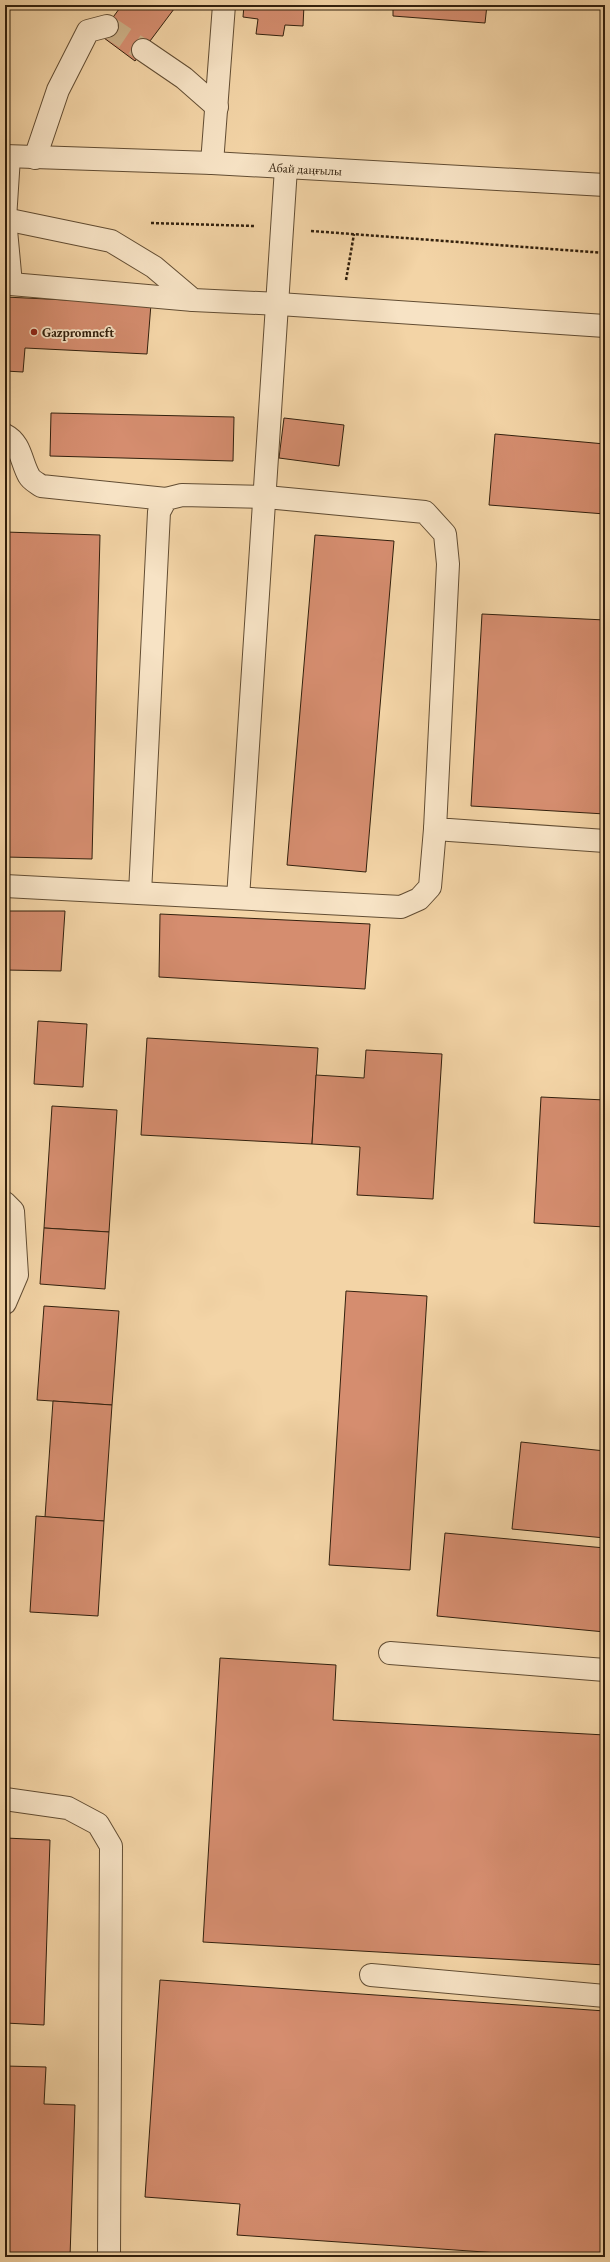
<svg xmlns="http://www.w3.org/2000/svg" width="610" height="2262" font-family="'EB Garamond',serif">
<rect width="100%" height="100%" fill="#f3d4a6"/>
<filter id="stains"><feTurbulence type="fractalNoise" baseFrequency=".005" numOctaves="4"/><feColorMatrix values="0 0 0 0 .2 0 0 0 0 .09 0 0 0 0 .02 0 0 0 .5 -.17"/></filter>
<radialGradient id="worn" r=".72"><stop offset=".6" stop-color="#630" stop-opacity="0"/><stop offset="1" stop-color="#630" stop-opacity=".3"/></radialGradient>
<!-- building -->
<g fill="#d58d6f" stroke="#32200d">
<path d="M 122,5 L 177,5 L 135,61 L 100,35 Z"/>
<path d="M 244,5 L 304,5 L 303,26 L 285,25 L 283,36 L 256,34 L 258,19 L 243,17 Z"/>
<path d="M 393,5 L 487,5 L 485,23 L 393,16 Z"/>
<path d="M 5,297 L 151,304 L 147,354 L 25,348 L 23,372 L 5,371 Z"/>
<path d="M 51,413 L 234,417 L 233,461 L 50,456 Z"/>
<path d="M 284,418 L 344,425 L 339,466 L 279,458 Z"/>
<path d="M 495,434 L 605,444 L 605,514 L 489,505 Z"/>
<path d="M 5,532 L 100,535 L 92,859 L 5,857 Z"/>
<path d="M 315,535 L 394,541 L 366,872 L 287,865 Z"/>
<path d="M 482,614 L 605,620 L 605,814 L 471,806 Z"/>
<path d="M 5,911 L 65,911 L 61,971 L 5,970 Z"/>
<path d="M 160,914 L 370,924 L 365,989 L 159,977 Z"/>
<path d="M 38,1021 L 87,1024 L 83,1087 L 34,1084 Z"/>
<path d="M 147,1038 L 318,1048 L 312,1144 L 141,1135 Z"/>
<path d="M 366,1050 L 442,1054 L 433,1199 L 357,1195 L 360,1147 L 312,1144 L 316,1075 L 364,1078 Z"/>
<path d="M 541,1097 L 605,1100 L 605,1227 L 534,1223 Z"/>
<path d="M 52,1106 L 117,1110 L 109,1232 L 44,1228 Z"/>
<path d="M 44,1228 L 109,1232 L 105,1289 L 40,1284 Z"/>
<path d="M 346,1291 L 427,1296 L 410,1570 L 329,1565 Z"/>
<path d="M 44,1306 L 119,1311 L 112,1405 L 37,1400 Z"/>
<path d="M 53,1401 L 112,1405 L 104,1521 L 45,1517 Z"/>
<path d="M 521,1442 L 605,1451 L 605,1538 L 512,1529 Z"/>
<path d="M 36,1516 L 104,1521 L 98,1616 L 30,1612 Z"/>
<path d="M 445,1533 L 605,1548 L 605,1632 L 437,1616 Z"/>
<path d="M 220,1658 L 336,1665 L 333,1720 L 605,1735 L 605,1965 L 203,1942 Z"/>
<path d="M 5,1838 L 50,1840 L 44,2025 L 5,2023 Z"/>
<path d="M 160,1980 L 605,2011 L 605,2257 L 557,2257 L 237,2235 L 240,2204 L 145,2197 Z"/>
<path d="M 5,2066 L 46,2067 L 44,2104 L 75,2105 L 70,2257 L 5,2257 Z"/>
</g>
<g fill="none" stroke-linecap="round" stroke-linejoin="round">
<!-- minor-tunnel -->
<path stroke="#ccb087" stroke-width="22" stroke-dasharray="22 11" stroke-linecap="butt" d="M 107,26 L 143,50"/>
<defs>
<g id="minor">
<path d="M 143,50 L 184,78 L 217,107"/>
<path d="M 5,156 L 212,163 L 605,185"/>
<path d="M 35,158 L 58,90 L 88,31 L 107,26"/>
<path d="M 212,163 L 224,5"/>
<path d="M 5,219 L 111,241 L 154,267 L 193,300 L 279,304 L 605,326"/>
<path d="M 5,283 L 11,284 L 5,219 L 9,157"/>
<path d="M 11,284 L 193,300"/>
<path d="M 5,435 C 21,443 21,462 29,476 C 31,480 37,483 41,486 L 166,499"/>
<path d="M 5,886 L 401,907 L 419,899 L 430,887 L 435,829"/>
<path d="M 140,893 L 159,512 L 166,499 L 182,495 L 266,497 L 425,512 L 445,534 L 448,564 L 435,829 L 605,841"/>
<path d="M 238,898 L 286,168"/>
<path d="M 5,1203 L 13,1211 L 17,1275 L 5,1303"/>
<path d="M 390,1653 L 605,1670"/>
<path d="M 5,1799 L 68,1808 L 98,1824 L 111,1846 L 109,2257"/>
<path d="M 371,1975 L 605,1996"/>
</g>
</defs>
<!-- minor casing -->
<use href="#minor" stroke="#624d33" stroke-width="24"/>
<!-- path -->
<g stroke="#32200d" stroke-width="2.5" stroke-dasharray="3 2" stroke-linecap="butt">
<path d="M 151,223 L 254,226"/>
<path d="M 311,231 L 605,253"/>
<path d="M 346,280 L 354,234"/>
</g>
<!-- minor -->
<use href="#minor" stroke="#f7e3c5" stroke-width="22"/>
</g>
<!-- markers -->
<circle fill="#8f2418" stroke="#f7e3c5" stroke-width="1.5" cx="34" cy="332" r="4"/>
<g text-anchor="middle" dominant-baseline="central" stroke-width="3.5" stroke-linejoin="round" paint-order="stroke">
<!-- street labels -->
<g font-size="13" fill="#32200d" stroke="#f7e3c5">
<text transform="translate(305 169) rotate(3)">Абай даңғылы</text>
</g>
<!-- poi labels -->
<g font-size="13" font-weight="bold" fill="#32200d" stroke="#f7e3c5" text-anchor="start">
<text x="42" y="332">Gazpromneft</text>
</g>
</g>
<!-- margin -->
<rect width="610" height="2262" fill="none" stroke="#f3d4a6" stroke-width="20"/>
<rect x="6" y="6" width="598" height="2250" fill="none" stroke="#32200d" stroke-width="2"/>
<rect x="10" y="10" width="590" height="2242" fill="none" stroke="#32200d"/>
<rect width="100%" height="100%" filter="url(#stains)"/>
<rect width="100%" height="100%" fill="url(#worn)"/>
</svg>
